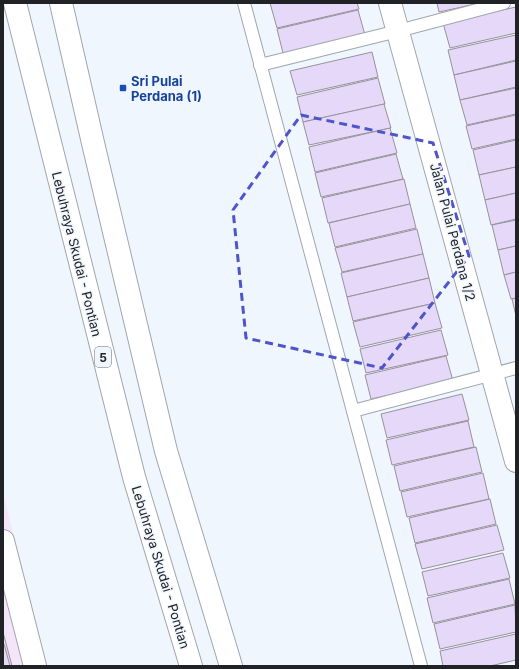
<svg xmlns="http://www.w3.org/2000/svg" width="519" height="669" font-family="Inter,sans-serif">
<rect width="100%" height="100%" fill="#f0f6fe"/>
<!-- commercial -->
<path fill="#f5e5f8" d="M 3,493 L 47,666 L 3,666 Z"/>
<!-- building -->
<g fill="#e6d8f9" stroke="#96929a">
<path d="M 270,3 L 357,3 L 359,9 L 277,28 Z"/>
<path d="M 437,3 L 480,3 L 439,12 Z"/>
<path d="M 516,7 L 516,33 L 450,48 L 443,23 Z"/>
<path d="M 358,10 L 365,35 L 283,53 L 277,29 Z"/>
<path d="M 516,35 L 516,60 L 454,75 L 448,50 Z"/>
<path d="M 372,52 L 378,77 L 297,95 L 290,71 Z"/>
<path d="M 516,61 L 516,87 L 460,100 L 454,75 Z"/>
<path d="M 378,78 L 385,104 L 303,122 L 297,97 Z"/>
<path d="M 516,88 L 516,114 L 467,125 L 460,100 Z"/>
<path d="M 384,104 L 391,128 L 309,145 L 303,122 Z"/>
<path d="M 516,115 L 516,139 L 472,149 L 466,126 Z"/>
<path d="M 390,128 L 397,153 L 315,172 L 309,147 Z"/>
<path d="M 516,140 L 516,167 L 479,175 L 473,150 Z"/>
<path d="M 396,154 L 403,179 L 321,197 L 315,173 Z"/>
<path d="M 516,167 L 516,193 L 485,200 L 479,175 Z"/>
<path d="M 404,179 L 410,204 L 328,223 L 322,198 Z"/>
<path d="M 516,193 L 516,219 L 491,225 L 485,200 Z"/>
<path d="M 410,204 L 416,228 L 335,247 L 329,223 Z"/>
<path d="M 516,220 L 516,246 L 498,250 L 492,225 Z"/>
<path d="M 417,229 L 423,254 L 342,272 L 335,248 Z"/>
<path d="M 516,246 L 516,272 L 504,275 L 498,250 Z"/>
<path d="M 423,254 L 429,278 L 347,297 L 341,273 Z"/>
<path d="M 516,272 L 516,298 L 511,299 L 504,275 Z"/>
<path d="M 429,278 L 435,303 L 353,321 L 347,297 Z"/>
<path d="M 516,298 L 516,316 L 512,299 Z"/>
<path d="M 435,303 L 442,328 L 360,347 L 353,322 Z"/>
<path d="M 441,330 L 448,355 L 366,373 L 360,349 Z"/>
<path d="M 446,356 L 453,381 L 371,399 L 365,375 Z"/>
<path d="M 462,394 L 469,420 L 387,438 L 381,414 Z"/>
<path d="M 468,421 L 474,447 L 392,465 L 386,440 Z"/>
<path d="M 476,447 L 482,472 L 400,491 L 394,466 Z"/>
<path d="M 483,473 L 489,499 L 407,517 L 401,492 Z"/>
<path d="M 490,499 L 496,524 L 415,543 L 409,518 Z"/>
<path d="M 497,525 L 504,550 L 422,569 L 415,544 Z"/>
<path d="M 503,553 L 510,578 L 428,596 L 422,572 Z"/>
<path d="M 509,579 L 515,604 L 433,623 L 427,598 Z"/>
<path d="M 515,605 L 516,632 L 440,649 L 434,624 Z"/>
<path d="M 3,632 L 12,666 L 3,666 Z"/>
<path d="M 516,634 L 516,660 L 490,666 L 443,666 L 440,651 Z"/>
<path d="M 4,644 L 10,666 L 3,666 L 3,645 Z"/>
</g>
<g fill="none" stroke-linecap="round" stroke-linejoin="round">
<defs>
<g id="service">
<path d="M 244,3 L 421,666"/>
<path d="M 260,65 L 398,31 L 504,3"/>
<path d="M 353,411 L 516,368"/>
</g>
<g id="minor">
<path d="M 390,3 L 516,461"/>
<path d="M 3,541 L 35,666"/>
</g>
<g id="trunk">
<path d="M 15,3 L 134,477 L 191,666"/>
<path d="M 61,3 L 93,143 L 166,451 L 231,666"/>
</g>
</defs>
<!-- service casing -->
<use href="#service" stroke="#a1a6ad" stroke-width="14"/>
<!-- minor casing -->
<use href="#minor" stroke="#a1a6ad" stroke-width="24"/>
<!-- trunk casing -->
<use href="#trunk" stroke="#a1a6ad" stroke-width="24"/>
<!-- service -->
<use href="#service" stroke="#fff" stroke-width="12"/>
<!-- minor -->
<use href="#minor" stroke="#fff" stroke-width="22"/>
<!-- trunk -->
<use href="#trunk" stroke="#fff" stroke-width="22"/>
</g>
<!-- marked area -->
<path fill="none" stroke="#4e54ca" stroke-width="3" stroke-dasharray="8 5" stroke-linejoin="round" d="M 301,115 L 433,143 L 469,256 L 382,368 L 246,338 L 233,210 Z"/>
<!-- markers -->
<rect fill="#1a4fb4" stroke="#f0f6fe" stroke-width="1.5" x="119" y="84" width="8" height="8" rx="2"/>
<g text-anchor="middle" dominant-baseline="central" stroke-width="3" stroke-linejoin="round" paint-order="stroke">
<!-- shield labels -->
<rect fill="#f0f6fe" stroke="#5e6266" stroke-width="1" x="95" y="347" width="16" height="20" rx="3"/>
<g font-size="12" font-weight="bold" fill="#202225">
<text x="103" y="357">5</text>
</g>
<!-- transit labels -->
<g font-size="13" font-weight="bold" fill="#164399" stroke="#f0f6fe" text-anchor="start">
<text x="131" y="81">Sri Pulai<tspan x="131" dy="15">Perdana (1)</tspan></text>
</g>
<!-- street labels -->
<g font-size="13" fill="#202225" stroke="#f0f6fe">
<text transform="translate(453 232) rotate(75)">Jalan Pulai Perdana 1/2</text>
<text transform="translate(77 254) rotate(76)">Lebuhraya Skudai - Pontian</text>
<text transform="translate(161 567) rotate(73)">Lebuhraya Skudai - Pontian</text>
</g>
</g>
<!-- border -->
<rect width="519" height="669" fill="none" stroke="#202225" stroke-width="8"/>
</svg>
